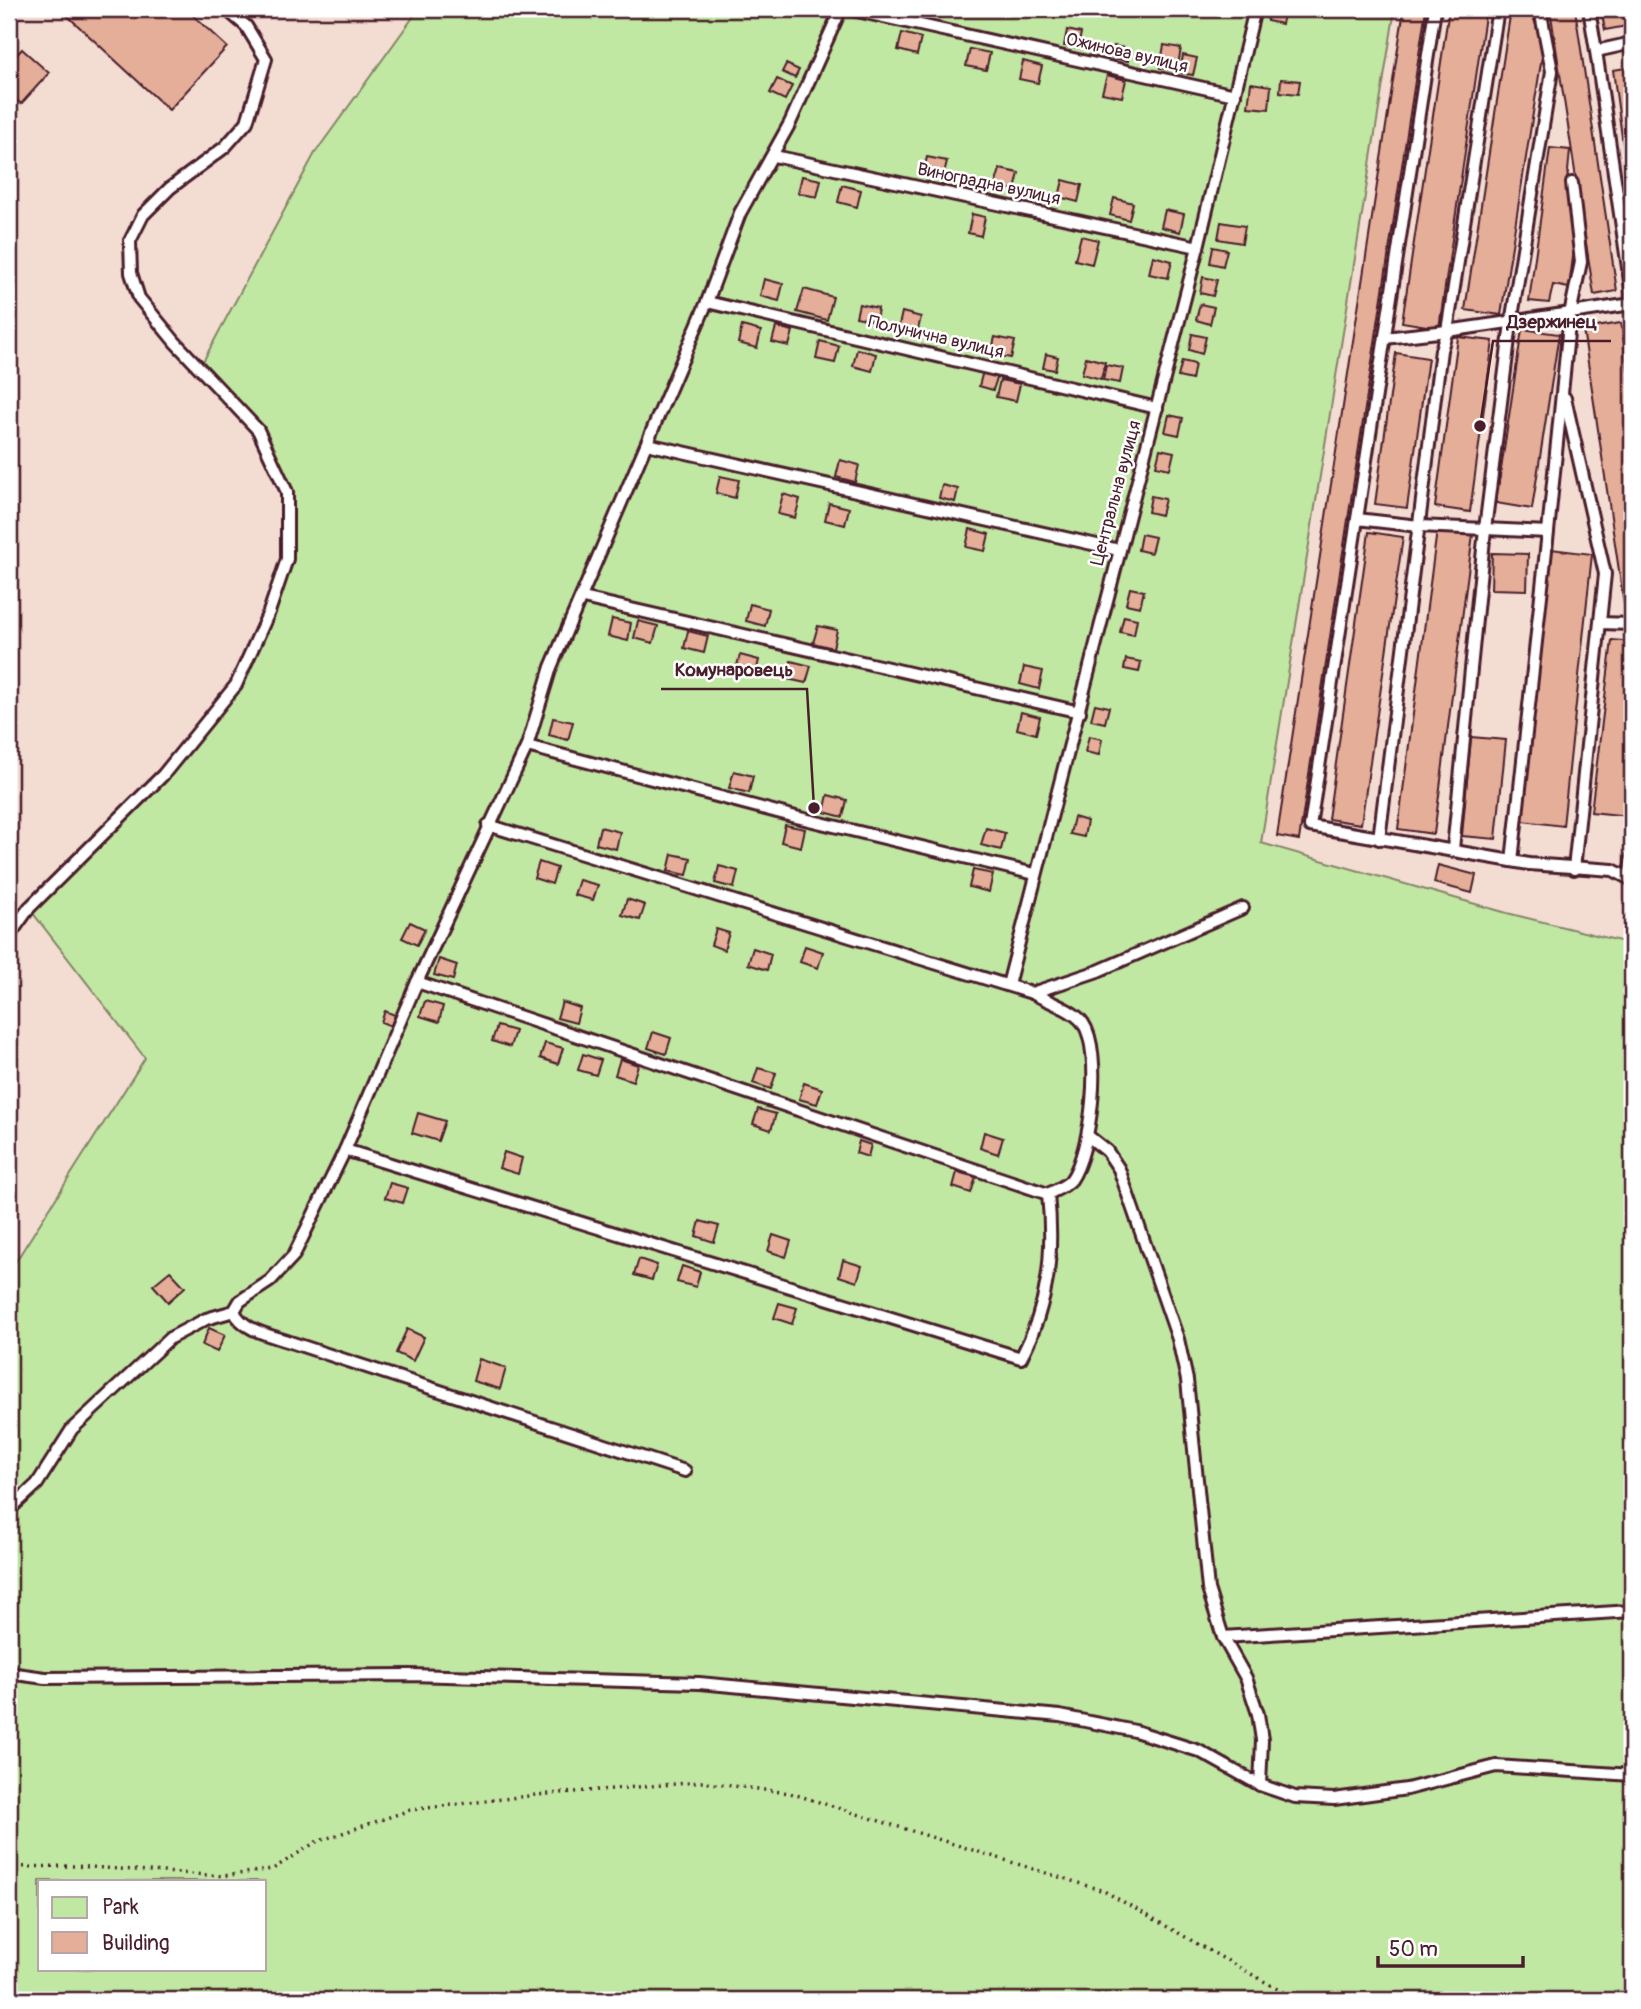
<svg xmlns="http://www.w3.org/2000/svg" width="1641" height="2009" font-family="Pangolin,sans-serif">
<rect width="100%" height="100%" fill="#faefeb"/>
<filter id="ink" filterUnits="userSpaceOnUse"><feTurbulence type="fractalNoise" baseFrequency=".0143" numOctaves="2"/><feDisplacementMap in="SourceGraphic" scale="14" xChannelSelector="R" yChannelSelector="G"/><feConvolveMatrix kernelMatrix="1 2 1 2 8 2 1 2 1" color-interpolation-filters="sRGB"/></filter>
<g filter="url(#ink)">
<!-- built -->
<g fill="#f3dcd2">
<path d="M 9,9 L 419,9 L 315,153 L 258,430 L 287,492 L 287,559 L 236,685 L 163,775 L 30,908 L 146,1058 L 9,1272 Z"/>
<path d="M 1395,9 L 1632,9 L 1632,944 L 1507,913 L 1261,843 Z"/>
</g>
<!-- green -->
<path fill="#c0e8a3" stroke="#858467" stroke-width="2" fill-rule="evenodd" d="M 419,9 L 1395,9 L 1261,843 L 1507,913 L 1632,944 L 1632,2000 L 9,2000 L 9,1272 L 145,1058 L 29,908 L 163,775 L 236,685 L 287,559 L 287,492 L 258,430 L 200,367 L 315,153 ZM 40,1881 L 264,1881 L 264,1969 L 40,1969 Z"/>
<!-- building -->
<g fill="#e4ae99" stroke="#4a1f2b" stroke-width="2">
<path d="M 60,9 L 186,9 L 227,47 L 169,110 Z"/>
<path d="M 1269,9 L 1285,9 L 1282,24 L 1267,21 Z"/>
<path d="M 1404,9 L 1426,9 L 1299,840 L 1277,836 Z"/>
<path d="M 1449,9 L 1486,9 L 1439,328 L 1402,322 Z"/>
<path d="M 1511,9 L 1531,9 L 1543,50 L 1501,315 L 1465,310 Z"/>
<path d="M 1550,9 L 1575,9 L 1617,291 L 1594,295 Z"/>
<path d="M 1601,9 L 1632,9 L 1632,25 L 1605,30 Z"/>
<path d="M 1067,30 L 1081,33 L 1078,48 L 1064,46 Z"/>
<path d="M 902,33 L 921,38 L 917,55 L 898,50 Z"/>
<path d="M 1164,45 L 1181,48 L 1177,71 L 1160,68 Z"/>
<path d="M 1114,46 L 1130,49 L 1128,61 L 1112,58 Z"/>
<path d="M 22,49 L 49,73 L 21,104 L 9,93 L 9,63 Z"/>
<path d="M 970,49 L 990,53 L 986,70 L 966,66 Z"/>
<path d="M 1183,55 L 1197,58 L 1193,75 L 1180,73 Z"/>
<path d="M 1023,61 L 1042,66 L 1038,83 L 1019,79 Z"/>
<path d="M 786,64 L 799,70 L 795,78 L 782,72 Z"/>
<path d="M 1632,67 L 1632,212 L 1613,70 Z"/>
<path d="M 1107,75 L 1126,80 L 1122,97 L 1102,93 Z"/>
<path d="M 777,79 L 792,86 L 785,100 L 770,93 Z"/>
<path d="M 1281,79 L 1300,81 L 1298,94 L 1280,92 Z"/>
<path d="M 1251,83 L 1271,86 L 1269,109 L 1248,107 Z"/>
<path d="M 1550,148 L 1570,150 L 1566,193 L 1573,206 L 1576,234 L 1569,288 L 1553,285 L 1549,303 L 1529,301 Z"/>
<path d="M 927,157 L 947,161 L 943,178 L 923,174 Z"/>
<path d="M 1000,169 L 1019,173 L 1015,190 L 995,186 Z"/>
<path d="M 802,176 L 821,180 L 817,197 L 798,193 Z"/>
<path d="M 1063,180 L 1082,185 L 1078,202 L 1059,197 Z"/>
<path d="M 842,185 L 861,190 L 857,207 L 838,202 Z"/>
<path d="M 1114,198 L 1133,203 L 1129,220 L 1110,215 Z"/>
<path d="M 1165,210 L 1184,214 L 1180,232 L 1161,227 Z"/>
<path d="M 972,214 L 985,217 L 981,236 L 968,233 Z"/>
<path d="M 1221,222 L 1245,226 L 1242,243 L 1218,239 Z"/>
<path d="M 1081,236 L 1098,240 L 1092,264 L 1075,260 Z"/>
<path d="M 1213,247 L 1227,250 L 1223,266 L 1210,263 Z"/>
<path d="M 1153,256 L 1172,261 L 1168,278 L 1149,274 Z"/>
<path d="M 1203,277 L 1217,280 L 1213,296 L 1200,293 Z"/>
<path d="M 764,279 L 783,284 L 779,301 L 760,296 Z"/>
<path d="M 804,289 L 833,297 L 827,320 L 797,312 Z"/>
<path d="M 859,304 L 878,308 L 876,321 L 856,317 Z"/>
<path d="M 1200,304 L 1214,307 L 1210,324 L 1196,320 Z"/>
<path d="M 902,312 L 921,317 L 917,334 L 898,330 Z"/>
<path d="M 1621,323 L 1632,401 L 1632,610 L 1625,611 L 1583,329 Z"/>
<path d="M 742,326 L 761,331 L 757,348 L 738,343 Z"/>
<path d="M 776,327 L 793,331 L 789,346 L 772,342 Z"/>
<path d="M 1522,329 L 1559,334 L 1532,509 L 1496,503 Z"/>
<path d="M 1192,334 L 1206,337 L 1202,354 L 1189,350 Z"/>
<path d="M 995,337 L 1015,341 L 1011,358 L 991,354 Z"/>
<path d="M 1458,337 L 1493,341 L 1470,512 L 1435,507 Z"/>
<path d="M 820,341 L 839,346 L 835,363 L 816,359 Z"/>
<path d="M 857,349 L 876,354 L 872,371 L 853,366 Z"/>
<path d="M 1396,353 L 1428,358 L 1407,508 L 1375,504 Z"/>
<path d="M 1046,354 L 1058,357 L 1055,370 L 1043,368 Z"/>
<path d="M 1086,357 L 1105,362 L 1101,379 L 1082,374 Z"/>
<path d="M 1182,361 L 1195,364 L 1192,380 L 1178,377 Z"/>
<path d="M 1106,365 L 1123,368 L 1120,383 L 1103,380 Z"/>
<path d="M 983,371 L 998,375 L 993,390 L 979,386 Z"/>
<path d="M 1000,380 L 1020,384 L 1016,401 L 996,397 Z"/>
<path d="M 1169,415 L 1183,418 L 1179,435 L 1165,432 Z"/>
<path d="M 1160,449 L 1174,452 L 1170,469 L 1156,466 Z"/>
<path d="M 840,460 L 859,465 L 855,482 L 836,477 Z"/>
<path d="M 720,476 L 739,480 L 735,498 L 716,493 Z"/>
<path d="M 942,485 L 958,489 L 955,502 L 939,498 Z"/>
<path d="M 783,494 L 800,499 L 795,518 L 778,514 Z"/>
<path d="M 1151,496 L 1165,499 L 1161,515 L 1148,512 Z"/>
<path d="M 829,503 L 849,508 L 845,525 L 825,520 Z"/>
<path d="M 970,529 L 989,534 L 985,551 L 966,547 Z"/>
<path d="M 1437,530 L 1473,534 L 1434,834 L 1398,829 Z"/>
<path d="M 1369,532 L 1403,537 L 1361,824 L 1328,819 Z"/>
<path d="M 1141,534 L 1155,537 L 1151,553 L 1138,550 Z"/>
<path d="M 1551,549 L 1592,554 L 1563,826 L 1522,821 Z"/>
<path d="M 1492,553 L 1528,554 L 1527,590 L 1491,589 Z"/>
<path d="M 1130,588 L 1144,591 L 1140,607 L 1126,604 Z"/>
<path d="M 750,604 L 769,609 L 765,626 L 746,621 Z"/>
<path d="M 1124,616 L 1137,619 L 1134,635 L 1120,632 Z"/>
<path d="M 612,619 L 631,623 L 628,641 L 608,636 Z"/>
<path d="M 638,621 L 658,626 L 653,643 L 634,638 Z"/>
<path d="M 818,626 L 837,630 L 833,648 L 813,643 Z"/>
<path d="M 688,631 L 708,636 L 704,653 L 684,648 Z"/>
<path d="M 1612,640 L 1632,642 L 1632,792 L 1629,816 L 1591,812 Z"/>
<path d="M 740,655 L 759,660 L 755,677 L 735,672 Z"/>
<path d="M 1126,659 L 1141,662 L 1139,672 L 1124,669 Z"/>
<path d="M 791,661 L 811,666 L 806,683 L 787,679 Z"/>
<path d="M 1024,667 L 1043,671 L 1039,689 L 1020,684 Z"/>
<path d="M 1095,704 L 1109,707 L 1105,723 L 1091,720 Z"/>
<path d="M 1021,712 L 1040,717 L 1036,734 L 1017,729 Z"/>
<path d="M 553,718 L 573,722 L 568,740 L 549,735 Z"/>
<path d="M 1089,736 L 1102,739 L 1099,755 L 1085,752 Z"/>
<path d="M 1471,737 L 1506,740 L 1496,839 L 1462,836 Z"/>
<path d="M 734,771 L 753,776 L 749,793 L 729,788 Z"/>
<path d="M 828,795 L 847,800 L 843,817 L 824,812 Z"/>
<path d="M 1074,817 L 1087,821 L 1084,837 L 1070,834 Z"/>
<path d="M 785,825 L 805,829 L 801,847 L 781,842 Z"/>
<path d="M 600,827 L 620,832 L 616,849 L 596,844 Z"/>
<path d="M 986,828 L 1005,833 L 1001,850 L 981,845 Z"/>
<path d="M 672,854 L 691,858 L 687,875 L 668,871 Z"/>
<path d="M 539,862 L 557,868 L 552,884 L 534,878 Z"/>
<path d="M 1438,865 L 1476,875 L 1472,893 L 1434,883 Z"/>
<path d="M 719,866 L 738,871 L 734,888 L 715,883 Z"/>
<path d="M 973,870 L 993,874 L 989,892 L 969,887 Z"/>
<path d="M 579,880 L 598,885 L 593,900 L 574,895 Z"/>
<path d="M 627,899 L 645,905 L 640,920 L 622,915 Z"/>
<path d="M 410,922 L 425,929 L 417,945 L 402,938 Z"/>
<path d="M 716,929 L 729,933 L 724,950 L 711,945 Z"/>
<path d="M 805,946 L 823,952 L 818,968 L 800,962 Z"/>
<path d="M 753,948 L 771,954 L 767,970 L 748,964 Z"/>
<path d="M 439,959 L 457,965 L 453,980 L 434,975 Z"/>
<path d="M 425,1001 L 443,1006 L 439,1022 L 420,1016 Z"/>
<path d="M 562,1002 L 580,1008 L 576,1023 L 557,1018 Z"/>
<path d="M 385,1011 L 395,1015 L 391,1026 L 381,1022 Z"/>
<path d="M 497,1026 L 515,1031 L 510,1047 L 492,1041 Z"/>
<path d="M 653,1032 L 671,1038 L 666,1054 L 648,1048 Z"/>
<path d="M 545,1043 L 563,1048 L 558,1064 L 540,1058 Z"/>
<path d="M 583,1054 L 601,1060 L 596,1075 L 578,1070 Z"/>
<path d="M 620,1059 L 638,1065 L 633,1081 L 615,1075 Z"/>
<path d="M 758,1068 L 776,1073 L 771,1089 L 753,1083 Z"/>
<path d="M 804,1083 L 822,1089 L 817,1104 L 799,1099 Z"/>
<path d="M 758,1109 L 776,1114 L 771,1130 L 753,1124 Z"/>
<path d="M 418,1113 L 445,1121 L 438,1141 L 412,1133 Z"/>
<path d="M 984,1132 L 1003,1138 L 998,1154 L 980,1148 Z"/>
<path d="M 859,1141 L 871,1145 L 868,1157 L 856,1153 Z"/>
<path d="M 504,1152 L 522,1158 L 518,1174 L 499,1168 Z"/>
<path d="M 957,1172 L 976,1177 L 971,1193 L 953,1187 Z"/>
<path d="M 390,1183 L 408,1188 L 403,1203 L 385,1198 Z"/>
<path d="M 700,1221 L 719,1226 L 714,1242 L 696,1236 Z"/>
<path d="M 773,1235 L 791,1241 L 786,1257 L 768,1251 Z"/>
<path d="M 639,1259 L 657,1265 L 652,1280 L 634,1275 Z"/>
<path d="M 843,1260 L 862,1266 L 857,1282 L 839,1276 Z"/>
<path d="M 682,1266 L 700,1272 L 696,1287 L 677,1282 Z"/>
<path d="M 170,1271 L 185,1287 L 168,1302 L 153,1285 Z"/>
<path d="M 779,1303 L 797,1308 L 792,1324 L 774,1318 Z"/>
<path d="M 209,1328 L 225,1335 L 217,1352 L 202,1345 Z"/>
<path d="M 407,1329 L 424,1337 L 413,1361 L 396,1353 Z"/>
<path d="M 479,1359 L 506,1368 L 500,1389 L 473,1381 Z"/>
</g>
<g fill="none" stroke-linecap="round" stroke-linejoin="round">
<defs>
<g id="lane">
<path d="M 848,9 L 1235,95"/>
<path d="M 1589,9 L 1596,51"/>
<path d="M 1632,43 L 1596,51 L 1632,295"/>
<path d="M 774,156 L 1198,247"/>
<path d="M 1572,183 L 1581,262 L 1570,314 L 1548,532 L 1419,526 L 1357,519 L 1310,826 L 1529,864 L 1613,870 L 1632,880"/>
<path d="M 707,302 L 1157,408"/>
<path d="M 1385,338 L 1447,331 L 1498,9"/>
<path d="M 1565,398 L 1605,574 L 1574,869"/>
<path d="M 647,444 L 1119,550"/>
<path d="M 1357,519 L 1435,9"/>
<path d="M 583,598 L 1080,712"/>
<path d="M 1600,623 L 1632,624"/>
<path d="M 527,746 L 796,817 L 1035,874"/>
<path d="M 1379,839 L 1441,350 L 1447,331 L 1632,304"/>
<path d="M 1453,849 L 1485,529 L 1511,323 L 1552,71 L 1540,9"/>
<path d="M 1512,861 L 1548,532"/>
<path d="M 1629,878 L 1632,858"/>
<path d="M 9,936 L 29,908 L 163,775 L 236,685 L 269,612 L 287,559 L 287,492 L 258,430 L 175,342 L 139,298 L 131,273 L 130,241 L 143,215 L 170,188 L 225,147 L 247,122 L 266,59 L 246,26 L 226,9"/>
<path d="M 417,982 L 1048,1194"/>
<path d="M 1008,985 L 1198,247 L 1255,9"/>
<path d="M 1032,993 L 1098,971 L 1243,908"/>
<path d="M 1088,1136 L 1107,1151 L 1119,1169 L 1178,1339 L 1187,1380 L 1208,1589 L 1223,1637 L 1246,1678 L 1258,1714 L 1262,1740 L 1260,1785"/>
<path d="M 345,1150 L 1021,1358 C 1049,1304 1054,1253 1048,1194 C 1056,1190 1066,1186 1071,1180 C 1091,1152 1103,1052 1083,1023 C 1074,1010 1047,1001 1032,993 L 488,825"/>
<path d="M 234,1311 C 243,1331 270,1335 290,1342 L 685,1471"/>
<path d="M 9,1510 L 37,1484 L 72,1429 L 170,1338 L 206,1319 L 234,1311 L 240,1301 L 270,1281 L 294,1255 L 345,1150 L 417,982 L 527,746 L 551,667 L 707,302 L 740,213 L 790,123 L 841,9"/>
<path d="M 1223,1637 L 1632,1611"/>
<path d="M 9,1673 L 45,1678 L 410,1675 L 699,1683 L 1060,1716 L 1135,1731 L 1199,1751 L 1260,1785 L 1295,1797 L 1334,1799 L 1407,1789 L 1496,1766 L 1632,1775"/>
</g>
</defs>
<!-- lane casing -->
<use href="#lane" stroke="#4a1f2b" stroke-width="16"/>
<!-- path -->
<path stroke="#4a1f2b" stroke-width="3.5" stroke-dasharray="2 5" stroke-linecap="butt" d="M 9,1867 L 75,1866 L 223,1876 L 273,1869 L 316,1842 L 410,1810 L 536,1795 L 701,1782 L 790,1793 L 1104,1891 L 1297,2000"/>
<!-- lane -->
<use href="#lane" stroke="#fff" stroke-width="10"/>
</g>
</g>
<g text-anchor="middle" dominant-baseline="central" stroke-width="5" stroke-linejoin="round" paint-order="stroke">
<!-- street labels -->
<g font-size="18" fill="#4a1f2b" stroke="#fff">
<text transform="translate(1127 53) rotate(13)">Ожинова вулиця</text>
<text transform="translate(989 184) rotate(12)">Виноградна вулиця</text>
<text transform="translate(936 337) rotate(13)">Полунична вулиця</text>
<text transform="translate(1116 493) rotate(-75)">Центральна вулиця</text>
</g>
</g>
<!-- callouts -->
<path fill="none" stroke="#4a1f2b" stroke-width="2.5" d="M1480 426L1493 341H1611M814 808L807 689H661"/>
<g fill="#4a1f2b" stroke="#fff" stroke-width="2.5">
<circle cx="1480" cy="426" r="7"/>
<circle cx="814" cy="808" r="7"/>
</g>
<g font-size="19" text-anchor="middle" font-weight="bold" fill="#4a1f2b" stroke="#fff" stroke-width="5" stroke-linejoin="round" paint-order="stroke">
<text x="1552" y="328">Дзержинец</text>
<text x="734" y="676">Комунаровець</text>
</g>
<!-- margin -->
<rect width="1641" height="2009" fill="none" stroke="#fff" stroke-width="35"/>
<rect x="18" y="18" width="1606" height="1974" fill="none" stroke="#4a1f2b" stroke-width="2.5" filter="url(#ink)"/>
<!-- legend -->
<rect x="38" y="1880" width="228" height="91" fill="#ffffff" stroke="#b7a5aa" stroke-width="2"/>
<rect x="52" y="1897" width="35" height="21" fill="#c0e8a3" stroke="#b7a5aa" stroke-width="2"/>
<text x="102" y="1914" font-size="21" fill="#4a1f2b">Park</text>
<rect x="52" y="1932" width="35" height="21" fill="#e4ae99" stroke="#b7a5aa" stroke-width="2"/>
<text x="102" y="1950" font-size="21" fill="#4a1f2b">Building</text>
<!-- scale -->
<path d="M1378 1956v10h145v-10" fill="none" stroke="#4a1f2b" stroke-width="3.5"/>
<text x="1389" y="1956" font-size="21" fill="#4a1f2b" stroke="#ffffff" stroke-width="5" paint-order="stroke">50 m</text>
</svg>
